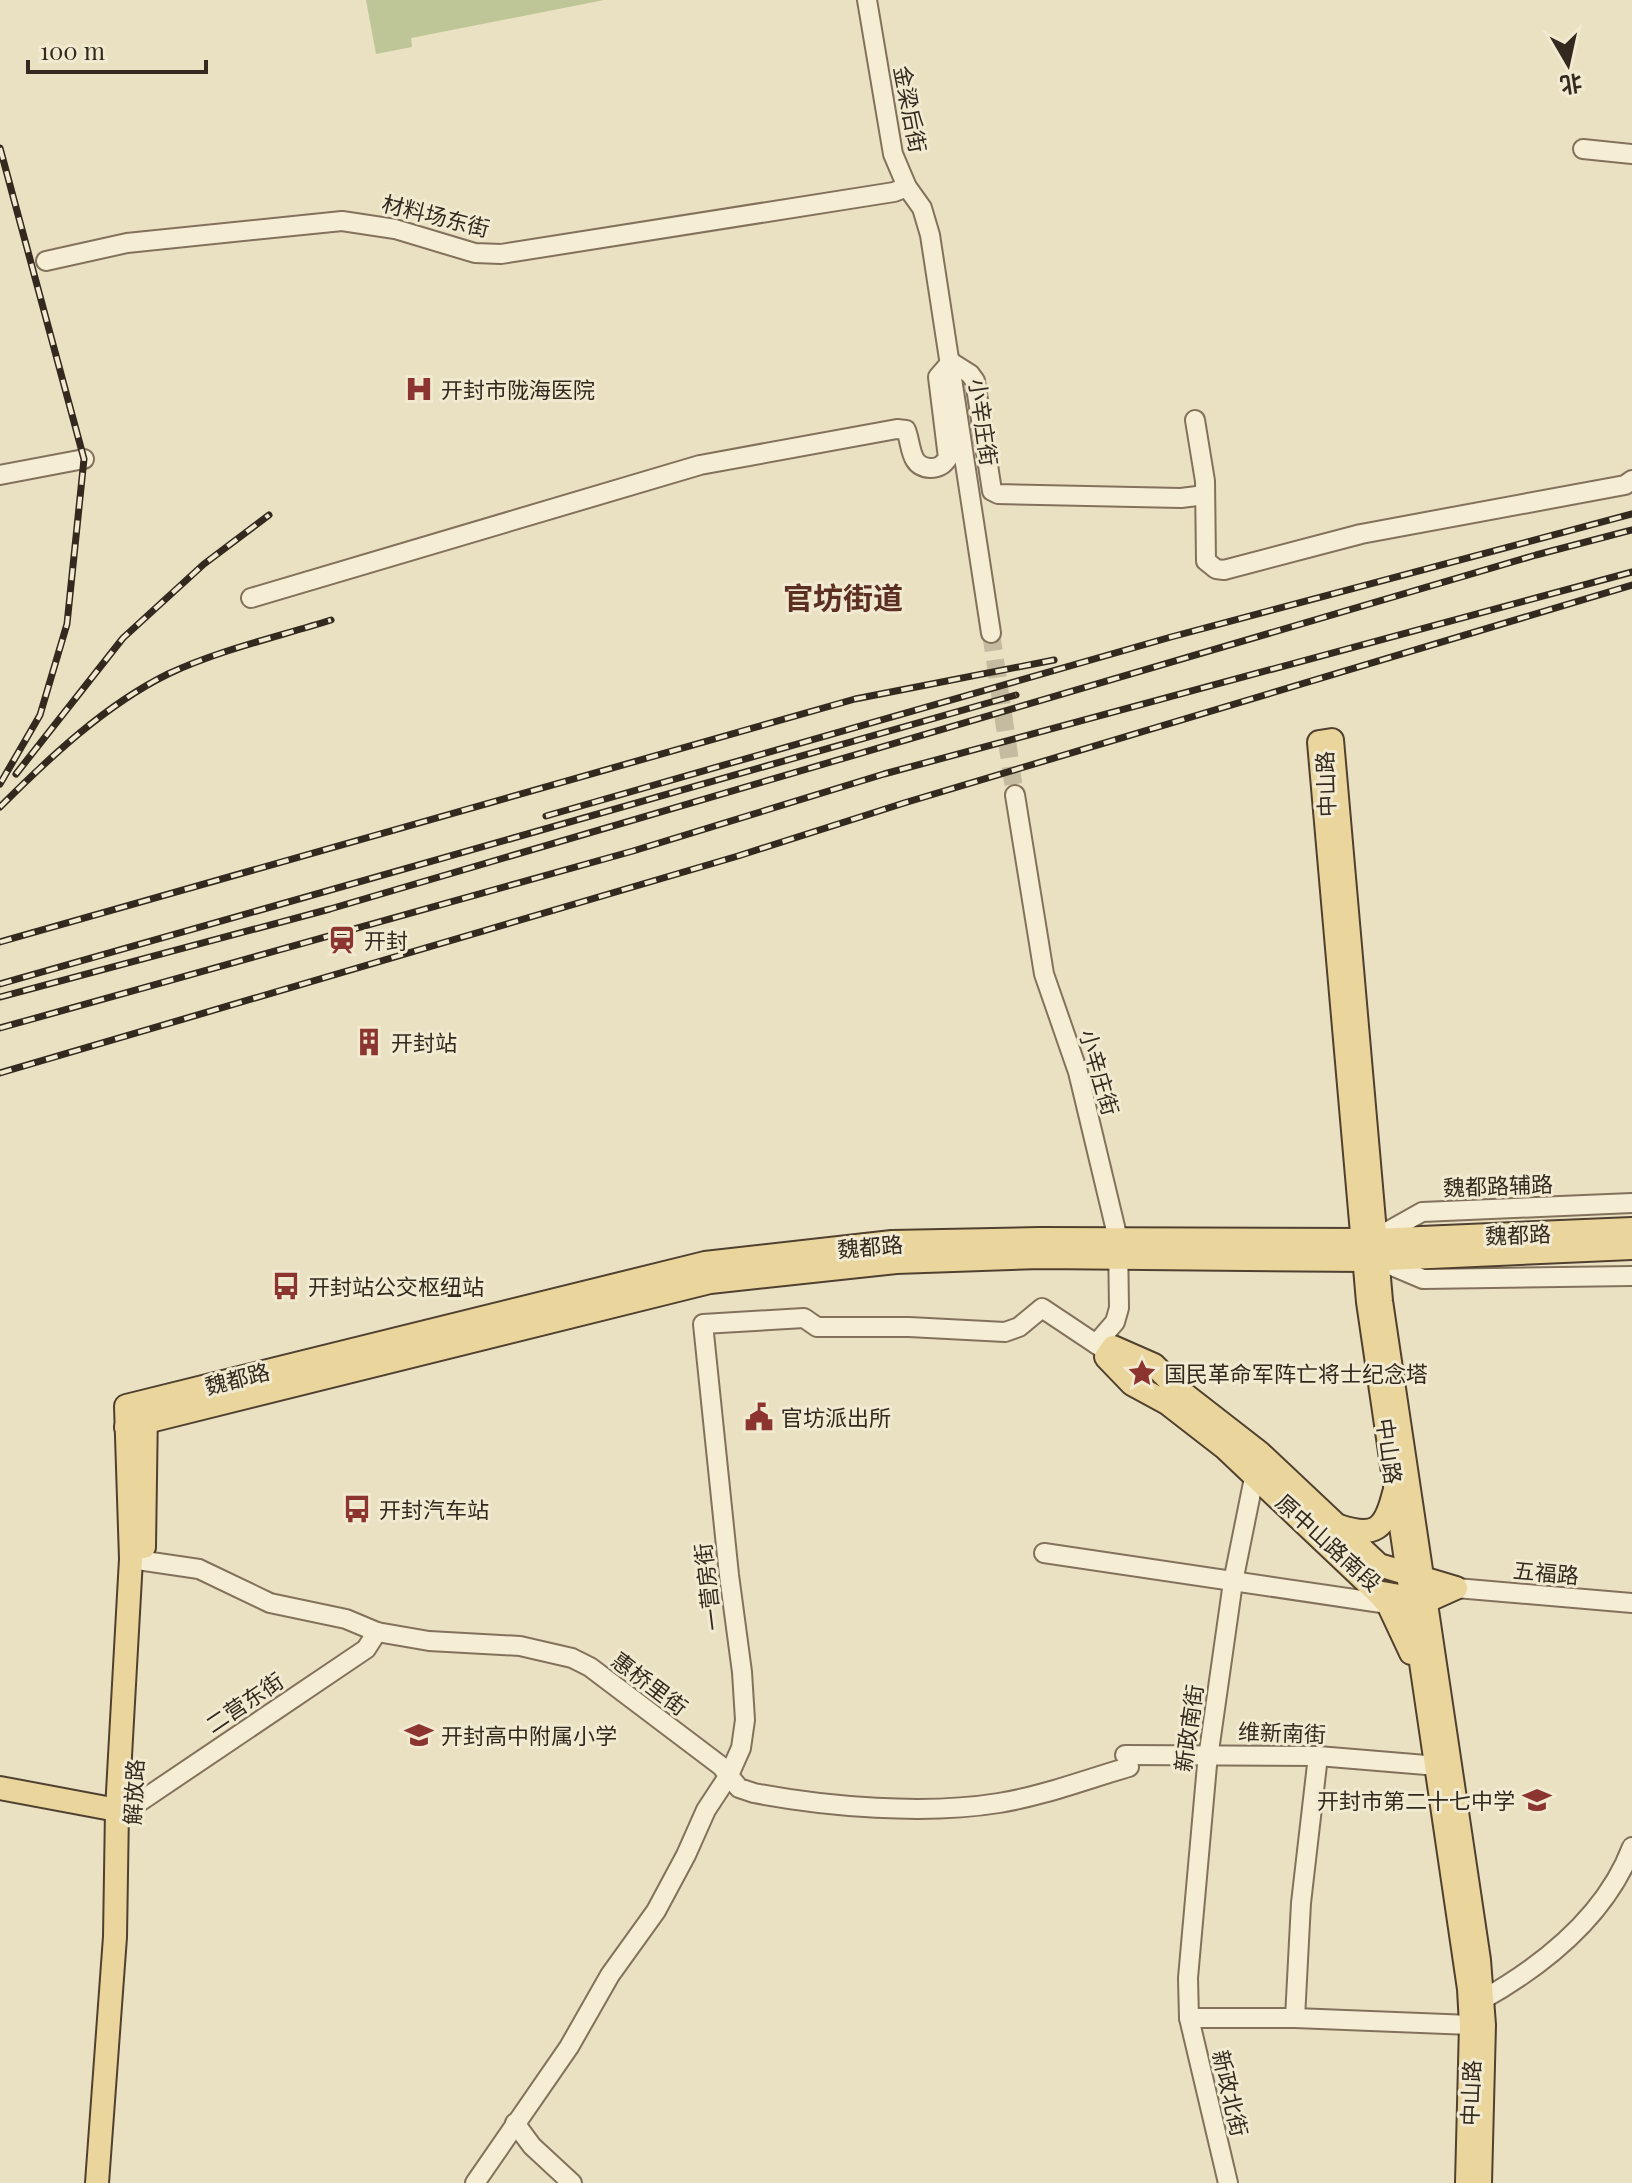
<svg xmlns="http://www.w3.org/2000/svg" width="1632" height="2183" font-family="'Playfair Display','Noto Sans SC',serif">
<rect width="100%" height="100%" fill="#eae0c2"/>
<!-- green -->
<path fill="#bec697" d="M 366,0 L 604,0 L 411,38 L 412,47 L 376,54 Z"/>
<g fill="none" stroke-linecap="round" stroke-linejoin="round">
<!-- minor-tunnel -->
<path stroke="#c5bba1" stroke-width="18" stroke-dasharray="18 9" stroke-linecap="butt" d="M 991,633 L 1015,795"/>
<defs>
<g id="minor">
<path d="M 867,0 L 893,154 L 907,187 L 922,208 L 930,235 L 991,633"/>
<path d="M 1583,149 L 1632,154"/>
<path d="M 46,261 L 127,243 L 342,221 L 395,229 L 475,253 L 501,254 L 894,192 L 907,187"/>
<path d="M 951,362 L 970,374 L 975,381 L 992,491 L 998,494 L 1181,498 L 1205,495"/>
<path d="M 1195,420 L 1205,481 L 1206,561 L 1216,569 L 1224,570 L 1361,534 L 1625,485 L 1632,480"/>
<path d="M 0,475 L 84,459"/>
<path d="M 251,598 L 700,465 L 897,429 L 906,430 C 912,445 909,467 930,468 C 939,468 943,465 948,458 L 938,377 L 951,362"/>
<path d="M 1015,795 L 1044,974 L 1078,1072 L 1118,1239 L 1119,1308 L 1115,1322 L 1096,1344 L 1106,1351"/>
<path d="M 1374,1239 L 1422,1212 L 1632,1203"/>
<path d="M 1378,1260 L 1423,1279 L 1632,1276"/>
<path d="M 1044,1553 L 1388,1604"/>
<path d="M 131,1559 L 199,1569 L 270,1603 L 346,1619 L 377,1632 L 429,1641 L 520,1646 L 572,1658 L 590,1667 L 721,1766 L 739,1788 L 754,1793 C 827,1807 925,1815 999,1803 C 1043,1796 1087,1779 1129,1767"/>
<path d="M 1456,1588 L 1632,1603"/>
<path d="M 1125,1755 L 1318,1756 L 1438,1766"/>
<path d="M 132,1807 L 366,1649 L 377,1632"/>
<path d="M 1482,2000 C 1544,1965 1606,1916 1632,1847"/>
<path d="M 1189,2018 L 1295,2018 L 1471,2025"/>
<path d="M 1295,2018 L 1301,1903 L 1318,1756"/>
<path d="M 515,2123 L 532,2146 L 572,2183"/>
<path d="M 475,2183 L 569,2047 L 610,1975 L 656,1911 L 686,1855 L 706,1810 L 729,1775 L 741,1748 L 745,1720 L 742,1672 L 729,1575 L 703,1324 L 804,1318 L 817,1327 L 909,1327 L 1005,1332 L 1019,1327 L 1042,1308 L 1096,1344"/>
<path d="M 1228,2183 L 1189,2018 L 1188,1978 L 1207,1765 L 1233,1582 L 1256,1468"/>
</g>
<g id="major">
<path d="M 1113,1347 L 1154,1365 L 1179,1390 L 1260,1453 L 1379,1565 L 1456,1588 L 1427,1601 L 1377,1592 L 1225,1448 L 1167,1403 L 1132,1384 L 1106,1357 Z"/>
<path d="M 126,1427 L 710,1282 L 896,1262 L 1041,1257 L 1364,1260 L 1632,1248"/>
<path d="M 1339,1526 C 1376,1538 1385,1529 1394,1493"/>
<path d="M 144,1547 L 146,1409"/>
<path d="M 1377,1592 L 1388,1604 L 1411,1653"/>
<path d="M 0,1788 L 117,1810 L 131,1808"/>
<path d="M 97,2183 L 115,1937 L 117,1810 L 131,1559 L 126,1406 L 705,1263 L 892,1242 L 1039,1239 L 1374,1240 L 1632,1229"/>
<path d="M 1467,2183 L 1471,2025 L 1469,1989 L 1368,1302 L 1319,742 L 1332,740 L 1381,1301 L 1479,1960 L 1484,2025 L 1480,2183"/>
</g>
</defs>
<!-- minor casing -->
<use href="#minor" stroke="#82725b" stroke-width="22"/>
<!-- major casing -->
<use href="#major" stroke="#50402f" stroke-width="26"/>
<!-- minor -->
<use href="#minor" stroke="#f5edd4" stroke-width="18"/>
<!-- major -->
<use href="#major" stroke="#ead69c" stroke-width="22"/>
<defs>
<g id="rail">
<path d="M 0,148 L 84,459 L 67,624 L 40,715 L 0,784"/>
<path d="M 16,774 L 123,638 L 204,564 L 269,515"/>
<path d="M 0,807 C 49,758 105,705 168,674 C 219,650 277,637 331,620"/>
<path d="M 546,816 L 1171,637 L 1632,514"/>
<path d="M 0,942 L 855,699 L 1054,660"/>
<path d="M 0,984 L 1016,695"/>
<path d="M 0,997 L 330,909 L 1536,555 L 1632,530"/>
<path d="M 0,1028 L 633,851 L 884,774 L 1632,572"/>
<path d="M 0,1073 L 738,856 L 904,803 L 1632,585"/>
</g>
</defs>
<!-- rail casing -->
<use href="#rail" stroke="#33291e" stroke-width="7"/>
<!-- rail -->
<use href="#rail" stroke="#f2ead0" stroke-width="4" stroke-dasharray="12" stroke-linecap="butt"/>
</g>
<!-- icons -->
<defs>
<symbol id="hospital-bare" viewBox="-9 -9 18 18"><path d="M-5-5h3v3.5h4V-5h3V5h-3V1.5h-4V5h-3Z" fill="#8b3430" stroke="#f2ead0" stroke-width="2.5" paint-order="stroke"/></symbol>
<symbol id="station-bare" viewBox="-9 -9 18 18"><path d="M-3-6H3Q5-6 5-4V2Q5 4 3 4L4.5 6H3L1.5 4h-3L-3 6H-4.5L-3 4Q-5 4-5 2V-4Q-5-6-3-6ZM-3.5-4v3h7v-3ZM-3.5 1v1.5H-2V1ZM2 1v1.5H3.5V1Z" fill="#8b3430" stroke="#f2ead0" stroke-width="2.5" paint-order="stroke"/></symbol>
<symbol id="building-bare" viewBox="-9 -9 18 18"><path d="M-4-6H4V6H1V3H-1V6H-4ZM-2.5-4.3h1.7v1.8h-1.7ZM.8-4.3h1.7v1.8H.8ZM-2.5-1h1.7V.8h-1.7ZM.8-1h1.7V.8H.8Z" fill="#8b3430" stroke="#f2ead0" stroke-width="2.5" paint-order="stroke"/></symbol>
<symbol id="bus-bare" viewBox="-9 -9 18 18"><path d="M-5-6H5V4H4V6H2V4H-2V6H-4V4H-5ZM-3.5-4V0h7V-4ZM-3.5 1.2v1.5H-2V1.2ZM2 1.2v1.5H3.5V1.2Z" fill="#8b3430" stroke="#f2ead0" stroke-width="2.5" paint-order="stroke"/></symbol>
<symbol id="sight-bare" viewBox="-9 -9 18 18"><path d="M0-6L1.8-2.2L6-1.7L2.9 1.2L3.7 5.4L0 3.3L-3.7 5.4L-2.9 1.2L-6-1.7L-1.8-2.2Z" fill="#8b3430" stroke="#f2ead0" stroke-width="2.5" paint-order="stroke"/></symbol>
<symbol id="civic-bare" viewBox="-9 -9 18 18"><path d="M-.6-6.5H3V-4.5H.6V-3L4-1V1h2V6H-6V1h2V-1L-.6-3ZM-1.2 2.5V6h2.4V2.5Z" fill="#8b3430" stroke="#f2ead0" stroke-width="2.5" paint-order="stroke"/></symbol>
<symbol id="school-bare" viewBox="-9 -9 18 18"><path d="M0-5L7-2L0 1L-7-2ZM-4 1L0 2.5L4 1V4Q0 6-4 4Z" fill="#8b3430" stroke="#f2ead0" stroke-width="2.5" paint-order="stroke"/></symbol>
</defs>
<g fill-rule="evenodd">
<use href="#hospital-bare" x="399" y="369" width="40" height="40"/>
<use href="#station-bare" x="322" y="920" width="40" height="40"/>
<use href="#building-bare" x="349" y="1022" width="40" height="40"/>
<use href="#bus-bare" x="266" y="1266" width="40" height="40"/>
<use href="#sight-bare" x="1122" y="1353" width="40" height="40"/>
<use href="#civic-bare" x="739" y="1397" width="40" height="40"/>
<use href="#bus-bare" x="337" y="1489" width="40" height="40"/>
<use href="#school-bare" x="399" y="1715" width="40" height="40"/>
<use href="#school-bare" x="1517" y="1780" width="40" height="40"/>
</g>
<g text-anchor="middle" dominant-baseline="central" stroke-width="6" stroke-linejoin="round" paint-order="stroke">
<!-- street labels -->
<g font-size="22" fill="#33291e" stroke="#f2ead0">
<text transform="translate(911 109) rotate(79)">金梁后街</text>
<text transform="translate(436 215) rotate(14)">材料场东街</text>
<text transform="translate(984 422) rotate(82)">小辛庄街</text>
<text transform="translate(1325 784) rotate(-92)">中山路</text>
<text transform="translate(1100 1072) rotate(74)">小辛庄街</text>
<text transform="translate(1498 1185) rotate(-2)">魏都路辅路</text>
<text transform="translate(1518 1234) rotate(-2)">魏都路</text>
<text transform="translate(870 1246) rotate(-5)">魏都路</text>
<text transform="translate(237 1378) rotate(-14)">魏都路</text>
<text transform="translate(1390 1451) rotate(82)">中山路</text>
<text transform="translate(1329 1542) rotate(42)">原中山路南段</text>
<text transform="translate(1546 1572) rotate(5)">五福路</text>
<text transform="translate(707 1587) rotate(-97)">一营房街</text>
<text transform="translate(650 1683) rotate(37)">惠桥里街</text>
<text transform="translate(244 1702) rotate(-34)">二营东街</text>
<text transform="translate(1188 1728) rotate(-82)">新政南街</text>
<text transform="translate(1282 1732) rotate(2)">维新南街</text>
<text transform="translate(133 1792) rotate(-87)">解放路</text>
<text transform="translate(1231 2093) rotate(77)">新政北街</text>
<text transform="translate(1470 2093) rotate(-88)">中山路</text>
</g>
<!-- poi labels -->
<g font-size="22" fill="#33291e" stroke="#f2ead0" text-anchor="start">
<text x="441" y="389">开封市陇海医院</text>
<text x="364" y="940">开封</text>
<text x="391" y="1042">开封站</text>
<text x="308" y="1286">开封站公交枢纽站</text>
<text x="1164" y="1373">国民革命军阵亡将士纪念塔</text>
<text x="781" y="1417">官坊派出所</text>
<text x="379" y="1509">开封汽车站</text>
<text x="441" y="1735">开封高中附属小学</text>
<text x="1515" y="1800" text-anchor="end">开封市第二十七中学</text>
</g>
<!-- district labels -->
<g font-size="30" font-weight="bold" fill="#5c3021" stroke="#f2ead0">
<text x="843" y="597">官坊街道</text>
</g>
</g>
<!-- north arrow -->
<g transform="translate(1568 64) rotate(171)" stroke="#f2ead0" stroke-width="6" paint-order="stroke">
<path d="M0-6L14 30L0 20L-14 30Z" fill="#33291e"/>
<text y="-12" font-size="22" font-weight="bold" text-anchor="middle" fill="#33291e">北</text>
</g>
<!-- scale -->
<path d="M28 60v12h178v-12" fill="none" stroke="#33291e" stroke-width="4"/>
<text x="40" y="60" font-size="24" fill="#33291e" stroke="#f2ead0" stroke-width="6" paint-order="stroke">100 m</text>
</svg>
